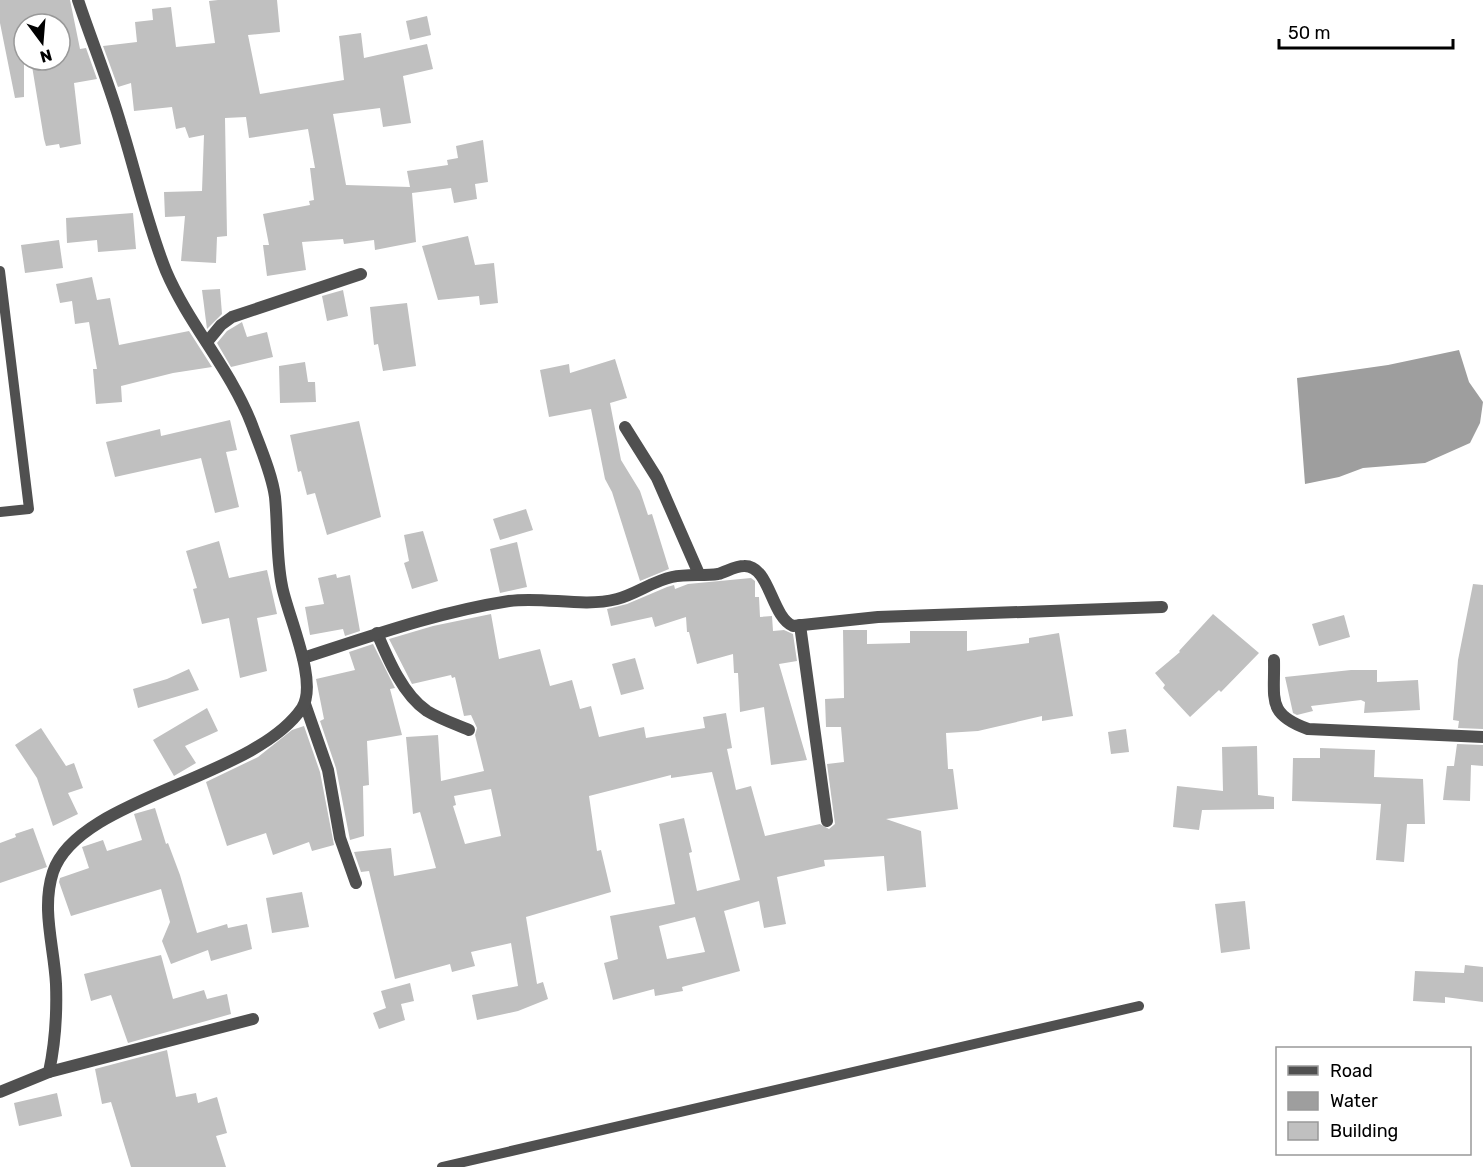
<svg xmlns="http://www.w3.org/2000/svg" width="1483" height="1167" font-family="Rubik,sans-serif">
<rect width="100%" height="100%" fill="#fff"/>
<!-- water -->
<path fill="#9e9e9e" d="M 1459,350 L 1469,382 L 1483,402 L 1480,423 L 1470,443 L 1425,463 L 1363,468 L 1339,477 L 1305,484 L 1297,378 L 1388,365 Z"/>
<!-- building -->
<g fill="#c0c0c0" fill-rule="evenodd">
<path d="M 0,0 L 70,0 L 80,49 L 86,48 L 97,79 L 74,83 L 81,144 L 60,148 L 59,144 L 46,146 L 44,139 L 31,60 L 60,60 L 60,24 L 24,24 L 24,97 L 15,98 L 0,23 Z"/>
<path d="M 218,0 L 277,0 L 280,32 L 248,35 L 260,94 L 344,80 L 339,36 L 361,33 L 364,58 L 427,44 L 433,69 L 403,76 L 411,123 L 383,127 L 380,108 L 333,114 L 346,185 L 410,187 L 407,171 L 448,165 L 447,160 L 458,158 L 456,146 L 483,140 L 488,182 L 475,184 L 477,199 L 454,203 L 451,188 L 412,193 L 416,242 L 375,250 L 374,240 L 344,244 L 343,239 L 302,242 L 306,270 L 267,276 L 263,245 L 269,245 L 263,214 L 310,205 L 309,201 L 314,200 L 310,168 L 315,168 L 308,129 L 249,138 L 246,117 L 225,118 L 227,236 L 217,237 L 216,263 L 181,261 L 185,216 L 165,217 L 164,192 L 202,191 L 204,135 L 189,138 L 185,127 L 176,129 L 172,107 L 134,111 L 131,83 L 118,87 L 103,46 L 137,42 L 135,22 L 153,20 L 152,9 L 171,7 L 176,47 L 215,43 L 209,1 Z"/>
<path d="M 427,16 L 431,35 L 410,40 L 406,21 Z"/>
<path d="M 133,213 L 136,249 L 98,252 L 97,240 L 67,243 L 66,218 Z"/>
<path d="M 468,236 L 475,265 L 494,263 L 498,303 L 480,305 L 479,296 L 438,300 L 422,246 Z"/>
<path d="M 59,240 L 63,268 L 25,273 L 21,245 Z"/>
<path d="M 92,277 L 97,300 L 110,298 L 119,345 L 189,331 L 212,367 L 173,373 L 121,386 L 122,402 L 96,404 L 93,369 L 97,369 L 89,322 L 75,324 L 72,301 L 60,303 L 56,284 Z"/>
<path d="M 220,289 L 222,314 L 207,329 L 202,290 Z"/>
<path d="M 343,290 L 348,316 L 327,321 L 322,296 Z"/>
<path d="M 407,303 L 416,366 L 383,371 L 378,344 L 374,345 L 370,307 Z"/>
<path d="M 242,322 L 247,337 L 267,332 L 273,357 L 231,367 L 217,343 L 227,331 Z"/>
<path d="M 615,359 L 627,398 L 610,403 L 621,460 L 640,491 L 648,515 L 652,514 L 669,569 L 640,581 L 612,492 L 605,479 L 591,409 L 549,417 L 540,370 L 569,364 L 570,373 Z"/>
<path d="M 305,362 L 308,382 L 315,382 L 316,402 L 280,403 L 279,366 Z"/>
<path d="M 230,420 L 237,450 L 226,452 L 239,507 L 215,513 L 201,458 L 115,477 L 106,442 L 160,429 L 161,436 Z"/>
<path d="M 359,421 L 381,517 L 327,535 L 315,493 L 307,495 L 301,471 L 298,472 L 290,435 Z"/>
<path d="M 526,509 L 533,530 L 500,540 L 493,519 Z"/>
<path d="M 423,531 L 438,581 L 412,589 L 404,563 L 409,561 L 404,535 Z"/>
<path d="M 219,541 L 229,578 L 267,570 L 277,614 L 257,618 L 267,671 L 240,678 L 229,618 L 202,624 L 193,589 L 197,588 L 186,551 Z"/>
<path d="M 517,542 L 527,587 L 500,593 L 490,549 Z"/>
<path d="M 336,574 L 337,578 L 350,575 L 360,631 L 345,636 L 343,629 L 310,635 L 305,607 L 324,604 L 318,578 Z"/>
<path d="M 751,578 L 755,581 L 755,597 L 759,597 L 760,617 L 772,616 L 773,631 L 784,630 L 793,634 L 797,661 L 779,664 L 807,760 L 771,765 L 764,707 L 740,712 L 738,673 L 734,673 L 733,654 L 697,664 L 689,632 L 687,632 L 686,617 L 655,627 L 652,617 L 611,626 L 607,609 L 627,604 L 667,587 L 674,585 L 675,589 L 688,584 Z"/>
<path d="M 1473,584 L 1483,585 L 1483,729 L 1458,728 L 1459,721 L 1453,720 L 1458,660 Z"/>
<path d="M 491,614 L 499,659 L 540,649 L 550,686 L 572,680 L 580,709 L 591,706 L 599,737 L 644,727 L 646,738 L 705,728 L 703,717 L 726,713 L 732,748 L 727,749 L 736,790 L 751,786 L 765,836 L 820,824 L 829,829 L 835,824 L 827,764 L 844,762 L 841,727 L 826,727 L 825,699 L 844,698 L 843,630 L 867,630 L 867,644 L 910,643 L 910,631 L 967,631 L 967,651 L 1029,643 L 1029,638 L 1059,633 L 1073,716 L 1042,721 L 1042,716 L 978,731 L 946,733 L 948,769 L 953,769 L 958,809 L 886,819 L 921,831 L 926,887 L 887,891 L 884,856 L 824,860 L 825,866 L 777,877 L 786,924 L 764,928 L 759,901 L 724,911 L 740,971 L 682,987 L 683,991 L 655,996 L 654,989 L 613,1000 L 604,963 L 618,959 L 610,916 L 675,904 L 659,824 L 684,818 L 692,852 L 689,853 L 697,891 L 740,880 L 712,772 L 671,778 L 671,775 L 589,796 L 597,851 L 601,850 L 611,892 L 526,917 L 537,984 L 543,982 L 548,999 L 518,1011 L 477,1020 L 472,995 L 518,986 L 511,943 L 471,952 L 475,966 L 452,972 L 450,964 L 395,979 L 369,871 L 361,872 L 354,852 L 391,848 L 394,876 L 436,868 L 420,812 L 413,814 L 406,737 L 438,735 L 441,781 L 484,771 L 475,735 L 477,728 L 471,715 L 464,716 L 455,677 L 452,678 L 451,675 L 412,684 L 389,639 L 433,626 ZM 491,789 L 501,836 L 465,844 L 453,806 L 456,805 L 454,796 ZM 695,917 L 705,952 L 667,959 L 659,926 Z"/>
<path d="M 1213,614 L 1259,653 L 1221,692 L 1219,690 L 1190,717 L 1163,688 L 1165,685 L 1155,673 L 1180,652 L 1179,651 Z"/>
<path d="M 1344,615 L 1350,637 L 1319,646 L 1312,624 Z"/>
<path d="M 373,644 L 395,688 L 390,689 L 402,735 L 367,741 L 369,785 L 363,786 L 364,836 L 350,840 L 336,768 L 320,721 L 324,719 L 316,679 L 355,670 L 349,652 Z"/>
<path d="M 635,658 L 644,689 L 621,695 L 612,664 Z"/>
<path d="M 189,669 L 199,690 L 138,708 L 133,689 L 167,679 Z"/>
<path d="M 1351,670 L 1377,670 L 1377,682 L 1418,680 L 1420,710 L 1364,713 L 1365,702 L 1361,700 L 1311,706 L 1313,711 L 1297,715 L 1293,713 L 1285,677 Z"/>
<path d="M 207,708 L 218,731 L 185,746 L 196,763 L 174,776 L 153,740 Z"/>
<path d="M 304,726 L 320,772 L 334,845 L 312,851 L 309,842 L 273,855 L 266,833 L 227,846 L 206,782 L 258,757 L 292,730 Z"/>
<path d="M 41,728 L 66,766 L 74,763 L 83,788 L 68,793 L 78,814 L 53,826 L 37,778 L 15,745 Z"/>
<path d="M 1126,729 L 1129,752 L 1111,754 L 1108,732 Z"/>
<path d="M 1457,744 L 1483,745 L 1483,766 L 1471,765 L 1470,801 L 1443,800 L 1447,766 L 1454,766 Z"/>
<path d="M 1257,746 L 1258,795 L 1274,797 L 1274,809 L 1202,810 L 1199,830 L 1173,827 L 1177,786 L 1223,791 L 1222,747 Z"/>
<path d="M 1320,748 L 1375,750 L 1374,777 L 1423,779 L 1425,824 L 1407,824 L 1404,862 L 1376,860 L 1381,804 L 1292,801 L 1293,758 L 1320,758 Z"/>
<path d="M 155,808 L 166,844 L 168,843 L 180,875 L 197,933 L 227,924 L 228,928 L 247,924 L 252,949 L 211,961 L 208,950 L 171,964 L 162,941 L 170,922 L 161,889 L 71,916 L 59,882 L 60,878 L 89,868 L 82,847 L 103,840 L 107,851 L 142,840 L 134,814 Z"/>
<path d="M 33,828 L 47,867 L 0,883 L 0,843 L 16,837 L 15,834 Z"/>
<path d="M 302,892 L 309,927 L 272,933 L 266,898 Z"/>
<path d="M 1245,901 L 1250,949 L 1221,953 L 1215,904 Z"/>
<path d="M 161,955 L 173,999 L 204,990 L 207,999 L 227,994 L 231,1014 L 128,1043 L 111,995 L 91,1001 L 84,974 Z"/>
<path d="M 1465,965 L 1483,967 L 1483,1002 L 1445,997 L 1445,1003 L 1413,1001 L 1415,971 L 1464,973 Z"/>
<path d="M 410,983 L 414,1001 L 401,1004 L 405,1020 L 379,1029 L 373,1013 L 386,1008 L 381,991 Z"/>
<path d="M 167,1050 L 176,1097 L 196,1093 L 198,1103 L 217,1097 L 227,1133 L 216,1136 L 226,1167 L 131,1167 L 111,1102 L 102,1104 L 95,1069 Z"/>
<path d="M 57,1093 L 62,1116 L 19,1126 L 14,1103 Z"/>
</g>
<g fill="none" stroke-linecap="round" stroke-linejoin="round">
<!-- service -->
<g stroke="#505050" stroke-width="10">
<path d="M 0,271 L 29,509 L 0,512"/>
<path d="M 442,1167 L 1139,1006"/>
</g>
<!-- minor -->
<g stroke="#505050" stroke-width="12">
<path d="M 207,342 L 221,325 L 232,317 L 361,274"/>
<path d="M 625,427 L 657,478 L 699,574"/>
<path d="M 800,625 L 827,821"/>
<path d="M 377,633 C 388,659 403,695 427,711 C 440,719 455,724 469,730"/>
<path d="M 303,658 C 371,636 438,612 509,601 C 545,596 581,608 617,599 C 636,594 653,581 672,577 C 687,574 703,576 718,574 C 726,572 735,566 744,566 C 770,565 771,617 793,626 L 878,617 L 1162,607"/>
<path d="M 1274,660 C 1275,699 1266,714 1308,729 L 1483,737"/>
<path d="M 305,704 L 328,770 L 340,838 L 356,883"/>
<path d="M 49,1072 L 253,1019"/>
<path d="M 0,1092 L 49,1072 C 55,1044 57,1012 56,984 C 54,946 41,909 53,872 C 78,797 254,779 302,708 C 319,682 287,614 282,586 C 276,557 278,526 275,497 C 272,474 260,447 252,425 C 231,370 189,325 166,271 C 147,224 136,173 121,125 C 109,83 92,42 78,0"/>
</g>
</g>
<!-- legend -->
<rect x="1276" y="1047" width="195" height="108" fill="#ffffff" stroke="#999999" stroke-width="1.5"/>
<rect x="1288" y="1066" width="30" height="9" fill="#505050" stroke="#999999" stroke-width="1.5"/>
<text x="1330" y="1077" font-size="18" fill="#000000">Road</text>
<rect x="1288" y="1092" width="30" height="18" fill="#9e9e9e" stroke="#999999" stroke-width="1.5"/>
<text x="1330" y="1107" font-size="18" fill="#000000">Water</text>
<rect x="1288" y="1122" width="30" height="18" fill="#c0c0c0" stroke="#999999" stroke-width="1.5"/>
<text x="1330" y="1137" font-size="18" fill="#000000">Building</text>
<!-- north arrow -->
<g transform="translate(42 42) rotate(164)"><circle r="28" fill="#ffffff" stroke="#999999" stroke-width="1.5"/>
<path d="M0-4.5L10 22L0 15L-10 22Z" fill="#000000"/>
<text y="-9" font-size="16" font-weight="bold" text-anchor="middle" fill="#000000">N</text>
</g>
<!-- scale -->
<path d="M1279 39v9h174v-9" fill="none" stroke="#000000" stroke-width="3"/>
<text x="1288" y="39" font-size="18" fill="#000000" stroke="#ffffff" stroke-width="4.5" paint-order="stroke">50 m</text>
</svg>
